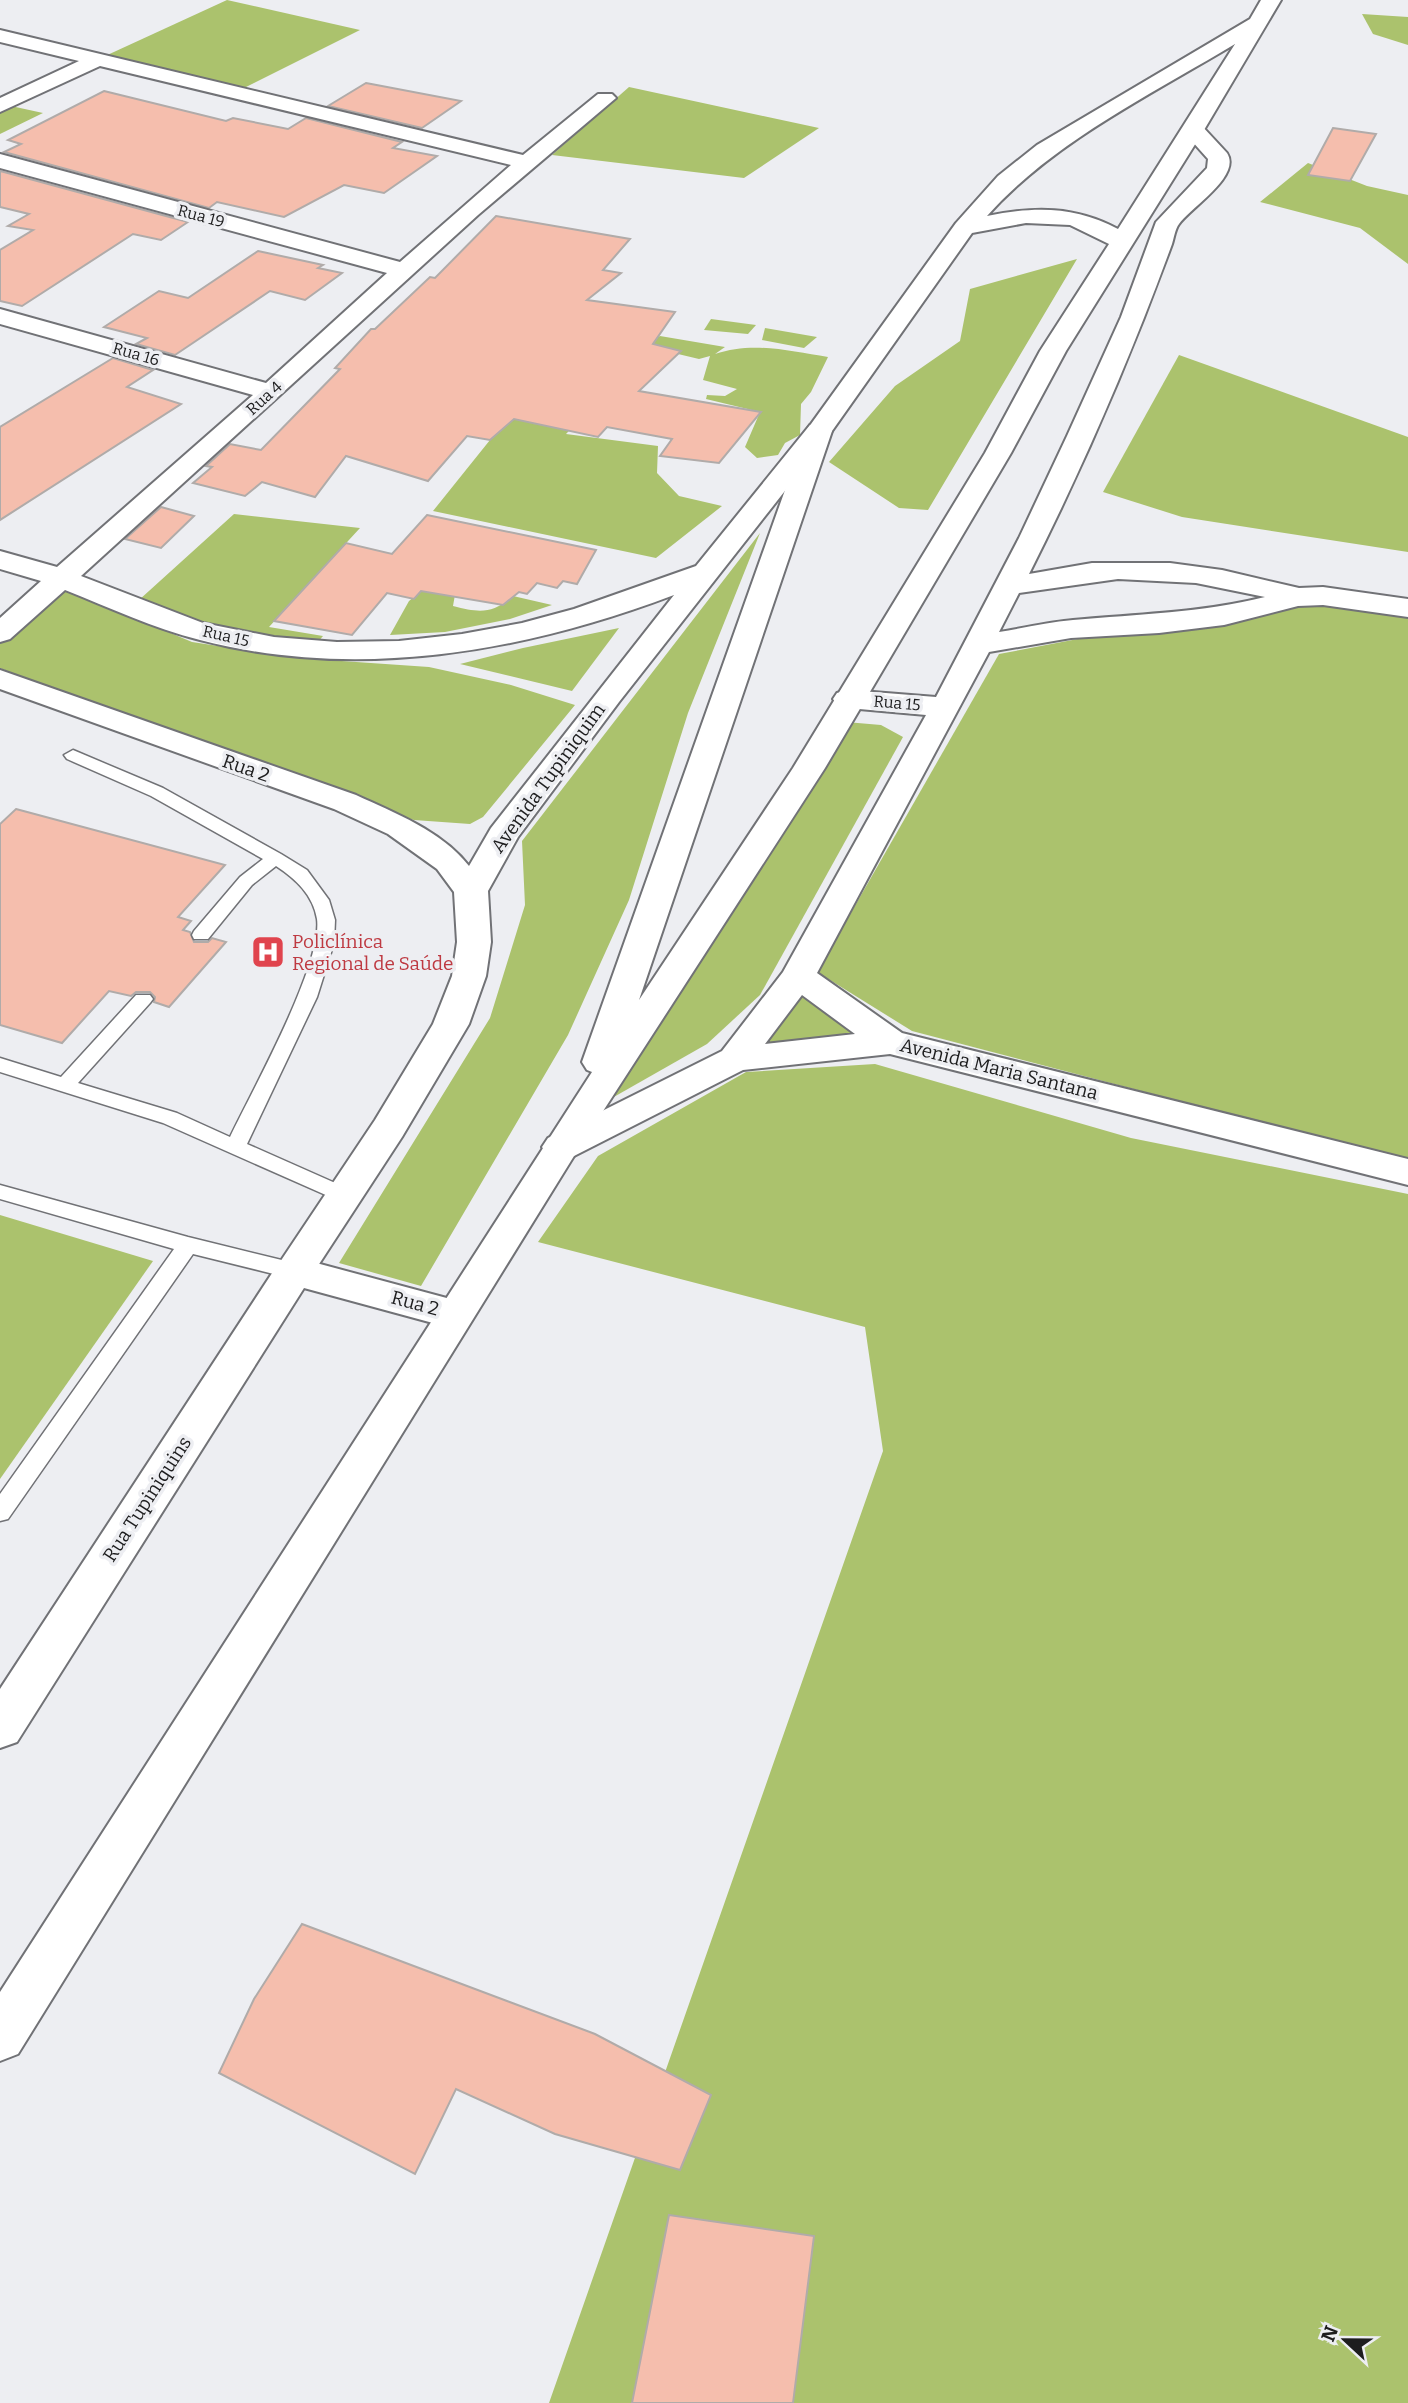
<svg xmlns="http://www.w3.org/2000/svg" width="1408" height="2403" font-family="Bitter,serif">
<rect width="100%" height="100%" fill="#edeef2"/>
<!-- forest -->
<g fill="#abc26d">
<path d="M 227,0 L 360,30 L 244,88 L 103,57 Z"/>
<path d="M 1362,14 L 1408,17 L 1408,45 L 1373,34 Z"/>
<path d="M 629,87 L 819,128 L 744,178 L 552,155 Z"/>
<path d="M 11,106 L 43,113 L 0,134 L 0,111 Z"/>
<path d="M 1308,163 L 1367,186 L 1408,195 L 1408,264 L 1360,228 L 1260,202 Z"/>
<path d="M 1077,259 L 928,510 L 899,508 L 829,462 L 895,386 L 960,341 L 970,289 Z"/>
<path d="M 711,319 L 756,325 L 748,334 L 704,330 Z"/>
<path d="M 765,328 L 817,337 L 804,348 L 762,340 Z"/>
<path d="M 660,336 L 725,347 L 715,354 C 752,341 790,351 828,357 L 811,392 L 801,404 L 800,435 L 785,443 L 778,455 L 757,458 L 745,447 L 760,412 L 706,399 L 707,395 L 725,396 L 737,389 L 703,380 L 710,356 L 699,359 L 678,354 L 681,351 L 647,343 Z"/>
<path d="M 1179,355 L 1408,437 L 1408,552 L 1182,517 L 1103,492 Z"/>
<path d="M 533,403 L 587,412 L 566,434 L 658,446 L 657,473 L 679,496 L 722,506 L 656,558 L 433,511 L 490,440 Z"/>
<path d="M 234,514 L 360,528 L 269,627 L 323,636 L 316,644 L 210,628 L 139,600 Z"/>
<path d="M 760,533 L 688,713 L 629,900 L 568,1035 L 421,1286 L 339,1263 L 490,1018 L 525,905 L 522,841 Z"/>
<path d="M 430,584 L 456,589 L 453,606 C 480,613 492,614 513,596 L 552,605 L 510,619 L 445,632 L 390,635 L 409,601 Z"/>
<path d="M 66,589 L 192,642 L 298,658 L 429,667 L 511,685 L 575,705 L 483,817 L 470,824 L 414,820 L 276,779 L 0,668 L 0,644 Z"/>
<path d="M 1298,597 L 1408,611 L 1408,1161 L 912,1031 L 817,972 L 999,654 Z"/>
<path d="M 619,628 L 572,691 L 460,664 L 523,648 Z"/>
<path d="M 846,722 L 881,725 L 903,737 L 760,995 L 707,1044 L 605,1102 Z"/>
<path d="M 798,976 L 890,1042 L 735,1059 Z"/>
<path d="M 875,1064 L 1131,1138 L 1408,1194 L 1408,2403 L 549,2403 L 883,1451 L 865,1327 L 538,1242 L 598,1156 L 746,1072 Z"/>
<path d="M 0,1215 L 153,1261 L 0,1479 Z"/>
</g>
<!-- building -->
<g fill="#f5bead" stroke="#b0aba9" stroke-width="2">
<path d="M 366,83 L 461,101 L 422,128 L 328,106 Z"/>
<path d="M 104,91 L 226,121 L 233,118 L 288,129 L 306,118 L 402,142 L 393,148 L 437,156 L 384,193 L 344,185 L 284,217 L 217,202 L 209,208 L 4,152 L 21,144 L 8,140 Z"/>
<path d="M 1333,128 L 1376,134 L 1350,181 L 1308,175 Z"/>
<path d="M 0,171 L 188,222 L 161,240 L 133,234 L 22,306 L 0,301 L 0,250 L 33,230 L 8,226 L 29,214 L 0,207 Z"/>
<path d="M 496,216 L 630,239 L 603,270 L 621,273 L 587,300 L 675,312 L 653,344 L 681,351 L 639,391 L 761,412 L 719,463 L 660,456 L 672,439 L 607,427 L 598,437 L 514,419 L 490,440 L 467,436 L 428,481 L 346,456 L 315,497 L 262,482 L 245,496 L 193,483 L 212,467 L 206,466 L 230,444 L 261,450 L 340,369 L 335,368 L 371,329 L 375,329 L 430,277 L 435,278 Z"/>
<path d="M 258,251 L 323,265 L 318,268 L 342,273 L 305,300 L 270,291 L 175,355 L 136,344 L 147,338 L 104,327 L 159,291 L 188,298 Z"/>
<path d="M 113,358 L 153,370 L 127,387 L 181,404 L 0,520 L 0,427 Z"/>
<path d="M 161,507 L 194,516 L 161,548 L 125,539 Z"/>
<path d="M 427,515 L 596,550 L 577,584 L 563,581 L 557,588 L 537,583 L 527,594 L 519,592 L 503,605 L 421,591 L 414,599 L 387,593 L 352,635 L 274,621 L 346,543 L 392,554 Z"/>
<path d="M 16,809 L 225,865 L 178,917 L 191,921 L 183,930 L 190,932 L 194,942 L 208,942 L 212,938 L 226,942 L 169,1007 L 154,1002 L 155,997 L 150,992 L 136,992 L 131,996 L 109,991 L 62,1043 L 0,1025 L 0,824 Z"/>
<path d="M 302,1924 L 595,2034 L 711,2095 L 680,2170 L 555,2134 L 456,2089 L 415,2174 L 219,2073 L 254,1999 Z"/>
<path d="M 669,2215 L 814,2236 L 793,2403 L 632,2403 Z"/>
</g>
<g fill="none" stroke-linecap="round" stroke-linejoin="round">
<defs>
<g id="lane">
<path d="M 73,750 L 163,788 L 281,854 L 307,870 L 329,900 L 335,920 L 334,943 L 317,997 L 247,1144 L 351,1190 L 354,1195 L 351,1200 L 344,1202 L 337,1200 L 163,1123 L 0,1072 L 0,1058 L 61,1077 L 136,995 L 150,995 L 153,999 L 150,1003 L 78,1083 L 177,1113 L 230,1137 C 252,1091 323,964 317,919 C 313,895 296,879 276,866 L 252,885 L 208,939 L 194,939 L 192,935 L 194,931 L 240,877 L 263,859 L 151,796 L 67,759 L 64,755 Z"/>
<path d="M 0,1185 L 188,1237 L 294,1263 L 302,1266 L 305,1271 L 302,1276 L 294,1279 L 193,1254 L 8,1519 L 0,1521 L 0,1494 L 174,1249 L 0,1199 Z"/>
</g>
<g id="street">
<path d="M 0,30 L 523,155 L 598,94 L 612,94 L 616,98 L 478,215 L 81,576 L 203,623 L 274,637 L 337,642 L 399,641 L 462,634 L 522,623 L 574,609 L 696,566 L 810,425 L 819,423 L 828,425 L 832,431 L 619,702 L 518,837 L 488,891 L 491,942 L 486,976 L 469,1024 L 402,1137 L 308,1281 L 294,1285 L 280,1281 L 274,1271 L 375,1120 L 433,1024 L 452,976 L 457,942 L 454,892 L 437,869 L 388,834 L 334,809 L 0,689 L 0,670 L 356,795 C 395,813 442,831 469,866 L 491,828 L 674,595 C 524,652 357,681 200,640 C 153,628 110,608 65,590 L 10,639 L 0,642 L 0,618 L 41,581 L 0,569 L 0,551 L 57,567 L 253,395 L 0,324 L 0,309 L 266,383 L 387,273 L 0,168 L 0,154 L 400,262 L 511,165 L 100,66 L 0,112 L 0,98 L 79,61 L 0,42 Z"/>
<path d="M 1193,124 L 1201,125 L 1227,153 C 1242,176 1190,208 1179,224 C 1175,229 1174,238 1172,244 C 1131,356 1083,467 1029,574 L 1092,563 L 1170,563 L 1222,570 L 1299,588 L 1323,587 L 1408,599 L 1408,617 L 1323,605 L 1298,606 L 1224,625 L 1159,633 L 1071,638 L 989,652 L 817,973 L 902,1033 L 1408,1159 L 1408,1185 L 890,1054 L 743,1070 L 574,1156 L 561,1160 L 548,1156 L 542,1147 L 548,1138 L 722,1051 L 783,972 L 926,715 L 848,708 L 837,705 L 833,699 L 837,693 L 848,690 L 936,697 L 1019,538 L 1067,436 L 1121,317 L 1156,222 L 1207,168 L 1208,159 L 1182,130 L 1185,125 ZM 1118,579 L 1196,583 L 1265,597 C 1201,613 1139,614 1073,620 C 1049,622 1024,628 999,632 L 1019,593 ZM 802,995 L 855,1034 L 765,1044 Z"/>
</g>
<path id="secondary" d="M 294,1257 L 469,1304 L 475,1314 L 469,1324 L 455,1329 L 304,1288 L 17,1742 L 0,1748 L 0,1689 L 280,1261 Z"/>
<path id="primary" d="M 1261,0 L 1281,0 L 1204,130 L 1066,351 L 1011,453 L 825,768 L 574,1156 L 18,2054 L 0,2061 L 0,1992 L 592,1072 L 587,1070 L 582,1062 L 806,431 L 956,223 L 998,176 L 1037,145 L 1250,19 ZM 1235,44 L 1118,229 C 1076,206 1034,206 987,216 C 1053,142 1150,95 1235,44 ZM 1026,223 L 1070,225 L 1109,244 L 1040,351 L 985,453 L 793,768 L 639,1000 L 832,431 L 972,233 Z"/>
</defs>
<!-- lane casing -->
<use href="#lane" stroke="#717276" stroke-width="3"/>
<!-- street casing -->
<use href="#street" stroke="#717276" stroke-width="4"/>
<!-- secondary casing -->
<use href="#secondary" stroke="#717276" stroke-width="4"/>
<!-- primary casing -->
<use href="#primary" stroke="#717276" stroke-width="4"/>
<!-- lane -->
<use href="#lane" fill="#fff" fill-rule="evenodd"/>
<!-- street -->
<use href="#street" fill="#fff" fill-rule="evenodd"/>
<!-- secondary -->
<use href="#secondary" fill="#fff" fill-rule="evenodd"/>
<!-- primary -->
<use href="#primary" fill="#fff" fill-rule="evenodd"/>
</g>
<!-- icons -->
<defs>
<symbol id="hospital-square" viewBox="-11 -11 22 22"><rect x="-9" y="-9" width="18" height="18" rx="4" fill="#e0444e" stroke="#edeef2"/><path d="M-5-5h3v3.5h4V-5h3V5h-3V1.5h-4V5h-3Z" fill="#fff"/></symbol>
</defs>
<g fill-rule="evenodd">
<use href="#hospital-square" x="249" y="933" width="38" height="38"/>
</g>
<g text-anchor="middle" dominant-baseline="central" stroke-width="7" stroke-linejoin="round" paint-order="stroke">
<!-- far-street labels -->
<g font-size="16" fill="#1d1d1e" stroke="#edeef2">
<text transform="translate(201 216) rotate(15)">Rua 19</text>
<text transform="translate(136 354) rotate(16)">Rua 16</text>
<text transform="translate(264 398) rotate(-42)">Rua 4</text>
<text transform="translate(226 636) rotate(13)">Rua 15</text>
<text transform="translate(897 703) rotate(5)">Rua 15</text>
</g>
<!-- street labels -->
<g font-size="19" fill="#1d1d1e" stroke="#edeef2">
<text transform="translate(246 768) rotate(19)">Rua 2</text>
<text transform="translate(548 778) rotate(-54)">Avenida Tupiniquim</text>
<text transform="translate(999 1069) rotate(14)">Avenida Maria Santana</text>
<text transform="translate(415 1303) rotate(15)">Rua 2</text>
<text transform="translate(147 1499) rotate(-57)">Rua Tupiniquins</text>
</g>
<!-- health labels -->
<g font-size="19" fill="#be3a42" stroke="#edeef2" text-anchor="start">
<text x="292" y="941">Policlínica<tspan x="292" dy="22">Regional de Saúde</tspan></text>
</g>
</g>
<!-- north arrow -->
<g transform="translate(1345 2340) rotate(292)" stroke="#edeef2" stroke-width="5" paint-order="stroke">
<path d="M0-5L12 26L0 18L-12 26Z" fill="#1d1d1e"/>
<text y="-10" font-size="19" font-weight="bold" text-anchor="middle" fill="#1d1d1e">N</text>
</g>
</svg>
